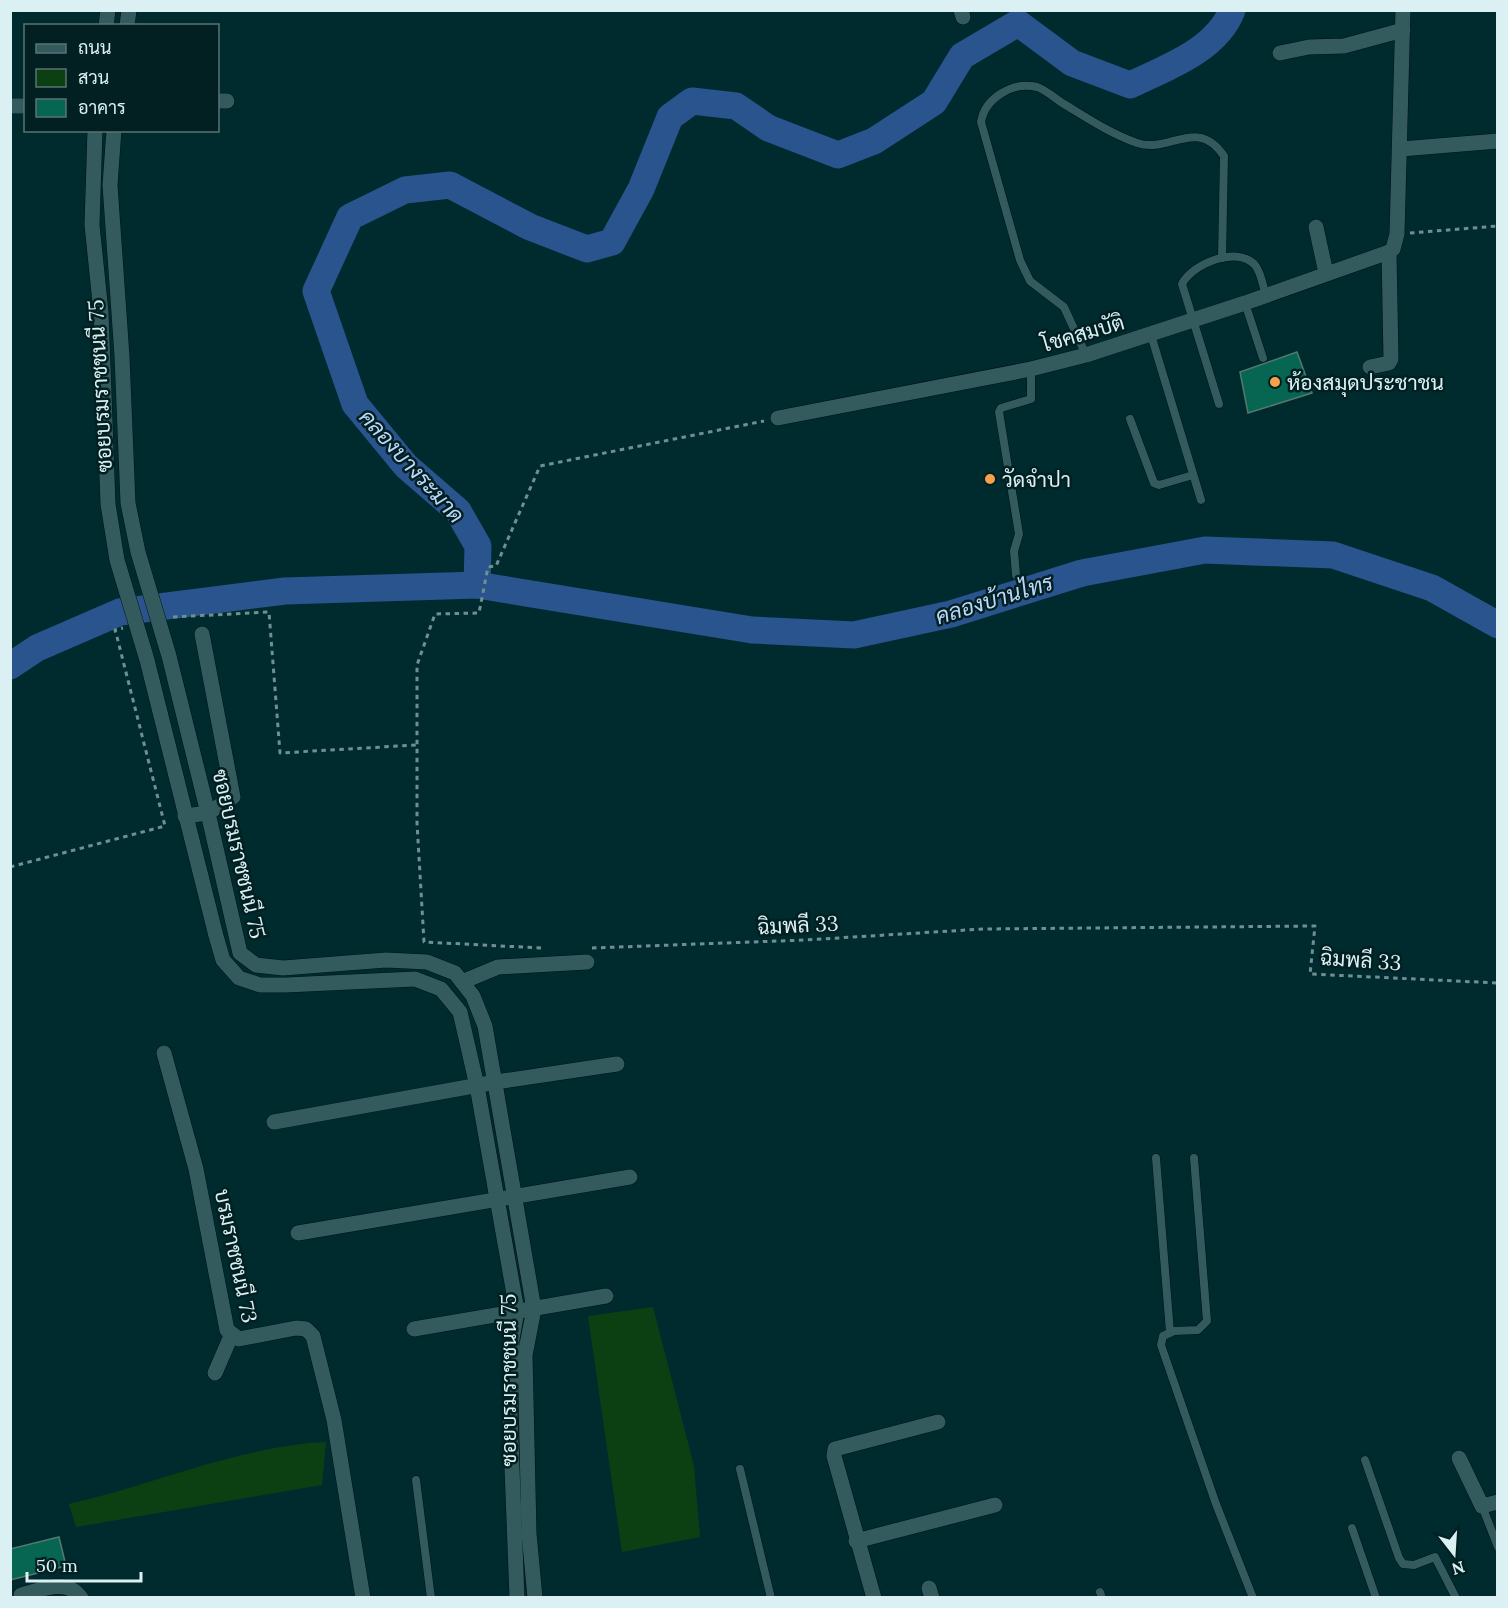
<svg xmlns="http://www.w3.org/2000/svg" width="1508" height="1608" font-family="Lora,Sarabun,serif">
<rect width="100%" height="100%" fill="#002b2e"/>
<!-- green -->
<g fill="#0c4013">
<path d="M 653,1307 L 694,1466 L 700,1537 L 622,1552 L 588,1316 Z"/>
<path d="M 326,1442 L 322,1485 L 76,1527 L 69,1504 C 154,1485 238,1446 326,1442 Z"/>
</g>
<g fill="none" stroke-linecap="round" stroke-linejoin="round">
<!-- river -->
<g stroke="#29548e" stroke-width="27">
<path d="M 477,585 L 478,546 L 458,511 L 406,466 L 355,404 L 316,291 L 350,217 L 405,190 L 450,185 L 530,227 L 587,249 L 612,242 L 641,189 L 670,117 L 692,101 L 736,106 L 768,128 L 838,155 L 874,141 L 934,102 L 962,56 L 1018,23 L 1072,63 L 1130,85 C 1166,68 1217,50 1232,10"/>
<path d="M 10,666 L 37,648 L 120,612 L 285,591 L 477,585 L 752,630 L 854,635 L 951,614 L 1082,573 L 1205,550 L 1333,555 L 1432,588 L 1498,625"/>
</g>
</g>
<!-- building -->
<g fill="#076652" stroke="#54786c" stroke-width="1.5">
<path d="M 1297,352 L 1312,393 L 1248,413 L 1240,372 Z"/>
<path d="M 59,1537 L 66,1566 L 10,1580 L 10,1549 Z"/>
</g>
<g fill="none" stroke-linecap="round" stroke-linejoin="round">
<defs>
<g id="lane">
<path d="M 1245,303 L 1263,358"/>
<path d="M 1151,335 L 1201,500"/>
<path d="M 1086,355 L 1064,307 L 1030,281 L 1020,260 L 981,122 C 985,98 1013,81 1037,87 C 1046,90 1056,99 1064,104 C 1087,118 1111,134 1137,143 C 1170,154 1197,116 1224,156 L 1222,258"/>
<path d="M 1219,404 L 1182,284 C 1192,264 1237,245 1255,265 C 1261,272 1263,286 1266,296"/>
<path d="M 1130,419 L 1154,483 L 1159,485 L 1193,475"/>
<path d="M 1016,575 L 1014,551 L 1019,534 L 999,412 L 1001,408 L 1031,399 L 1031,369"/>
<path d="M 1156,1158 L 1170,1332"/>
<path d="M 1194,1158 L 1207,1321 L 1198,1330 L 1174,1331 L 1163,1336 L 1161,1345 L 1216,1504 L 1253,1598"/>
<path d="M 1365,1460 L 1399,1558 L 1403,1564 L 1414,1565 L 1435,1557 L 1456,1598"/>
<path d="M 740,1469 L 771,1598"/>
<path d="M 416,1480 L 431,1598"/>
<path d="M 1482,1506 L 1498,1547"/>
<path d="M 1352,1528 L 1376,1598"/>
<path d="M 1100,1592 L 1102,1598"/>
</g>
<g id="street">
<path d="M 961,10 L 963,17"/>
<path d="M 106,26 L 108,10"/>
<path d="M 127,26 L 129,10"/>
<path d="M 1280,53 L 1309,47 L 1344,46 L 1403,30"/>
<path d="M 218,101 L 227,101"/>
<path d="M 10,106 L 26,106"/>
<path d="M 95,130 L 92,225 L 101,312 L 108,504 L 117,560 L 147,660 L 216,936 L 223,960 L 239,978 L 260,985 L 286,985 L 415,979 L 441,989 L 460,1012 L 477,1086 L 517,1311 L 512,1339 L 510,1416 L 517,1598"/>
<path d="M 114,130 L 110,185 L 122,356 L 128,503 L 138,552 L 169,656 L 208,813 L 240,953 L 256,965 L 283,968 L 386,960 L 427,962 L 455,973 L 473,996 L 485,1026 L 534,1309 L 525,1355 L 529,1533 L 535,1598"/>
<path d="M 1401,149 L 1498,141"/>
<path d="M 1316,227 L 1326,273"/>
<path d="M 1370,367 L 1389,363 L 1391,359 L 1389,252 L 1393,249 L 1397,234 L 1403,10"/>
<path d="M 778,418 L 1031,369 L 1086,355 L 1245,303 L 1389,252"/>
<path d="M 185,816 L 208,813 L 233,797 L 202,634"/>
<path d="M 462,982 L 498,967 L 587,962"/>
<path d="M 164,1053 L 196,1169 L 227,1330 L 239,1339 L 296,1328 L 306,1329 L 313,1336 L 334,1420 L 363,1598"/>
<path d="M 274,1122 L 496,1082 L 617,1064"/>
<path d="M 298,1233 L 630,1177"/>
<path d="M 414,1329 L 606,1296"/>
<path d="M 215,1373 L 231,1336"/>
<path d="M 1459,1458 L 1482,1506 L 1498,1502"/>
<path d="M 856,1541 L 995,1505"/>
<path d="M 929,1588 L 932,1598"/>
<path d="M 21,1595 C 41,1590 67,1577 81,1598"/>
<path d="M 874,1598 L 834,1456 L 835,1449 L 938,1422"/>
</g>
</defs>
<!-- lane casing -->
<use href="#lane" stroke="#001113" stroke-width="9"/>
<!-- street casing -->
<use href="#street" stroke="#001113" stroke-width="16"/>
<!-- path -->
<g stroke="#708f92" stroke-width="3" stroke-dasharray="4.5 4.5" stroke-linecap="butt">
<path d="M 1410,233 L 1498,226"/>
<path d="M 173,617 L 269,612 L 280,753 L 416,745"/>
<path d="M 10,867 L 165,826 L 117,637 L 115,630 L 123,628"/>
<path d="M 541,948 L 424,942 L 417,823 L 417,665 L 435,614 L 479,613 L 488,567 L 496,566 L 540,466 L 764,421"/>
<path d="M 592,948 L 805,940 L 983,929 L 1315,926 L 1310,974 L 1498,983"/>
</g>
<!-- lane -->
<use href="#lane" stroke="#335a5d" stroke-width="8"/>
<!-- street -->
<use href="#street" stroke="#335a5d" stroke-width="15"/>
</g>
<!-- markers -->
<g fill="#f9a04d" stroke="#022022" stroke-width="2">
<circle cx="1275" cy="382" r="6"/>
<circle cx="990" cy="479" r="6"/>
</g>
<g text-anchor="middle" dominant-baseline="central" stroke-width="5" stroke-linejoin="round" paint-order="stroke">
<!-- street labels -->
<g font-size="21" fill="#dbf0f2" stroke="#022022">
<text transform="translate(1083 333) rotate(-16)">โชคสมบัติ</text>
<text transform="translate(100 386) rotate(-93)">ซอยบรมราชชนนี 75</text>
<text transform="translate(239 854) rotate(77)">ซอยบรมราชชนนี 75</text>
<text transform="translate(798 925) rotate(-3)">ฉิมพลี 33</text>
<text transform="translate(1361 960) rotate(4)">ฉิมพลี 33</text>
<text transform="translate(236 1256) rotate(78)">บรมราชชนนี 73</text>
<text transform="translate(508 1380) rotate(-90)">ซอยบรมราชชนนี 75</text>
</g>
<!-- poi labels -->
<g font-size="21" fill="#dbf0f2" stroke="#022022" text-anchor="start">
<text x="1287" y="382">ห้องสมุดประชาชน</text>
<text x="1002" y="479">วัดจำปา</text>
</g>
<!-- water labels -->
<g font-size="22" font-style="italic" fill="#bed7f9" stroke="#022022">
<text transform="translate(412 466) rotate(48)">คลองบางระมาด</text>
<text transform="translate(994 599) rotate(-17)">คลองบ้านไทร</text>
</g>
</g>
<!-- border -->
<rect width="1508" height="1608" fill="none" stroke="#dbf0f2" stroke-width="24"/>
<!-- legend -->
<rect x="24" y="24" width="195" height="108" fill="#022022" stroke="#597375" stroke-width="1.5"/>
<rect x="36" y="44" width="30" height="9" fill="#335a5d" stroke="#597375" stroke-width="1.5"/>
<text x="78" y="54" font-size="18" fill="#dbf0f2">ถนน</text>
<rect x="36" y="69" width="30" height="18" fill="#0c4013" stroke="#597375" stroke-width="1.5"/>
<text x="78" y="84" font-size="18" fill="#dbf0f2">สวน</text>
<rect x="36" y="99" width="30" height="18" fill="#076652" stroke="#597375" stroke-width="1.5"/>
<text x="78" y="114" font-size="18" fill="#dbf0f2">อาคาร</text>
<!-- north arrow -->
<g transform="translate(1454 1554) rotate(163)" stroke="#022022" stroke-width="4.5" paint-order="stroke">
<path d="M0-4.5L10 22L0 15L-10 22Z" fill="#dbf0f2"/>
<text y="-9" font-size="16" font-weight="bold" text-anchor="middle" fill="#dbf0f2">N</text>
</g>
<!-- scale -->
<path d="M27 1572v9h114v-9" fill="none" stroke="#dbf0f2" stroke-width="3"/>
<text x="36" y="1572" font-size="18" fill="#dbf0f2" stroke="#022022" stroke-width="4.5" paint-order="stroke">50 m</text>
</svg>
